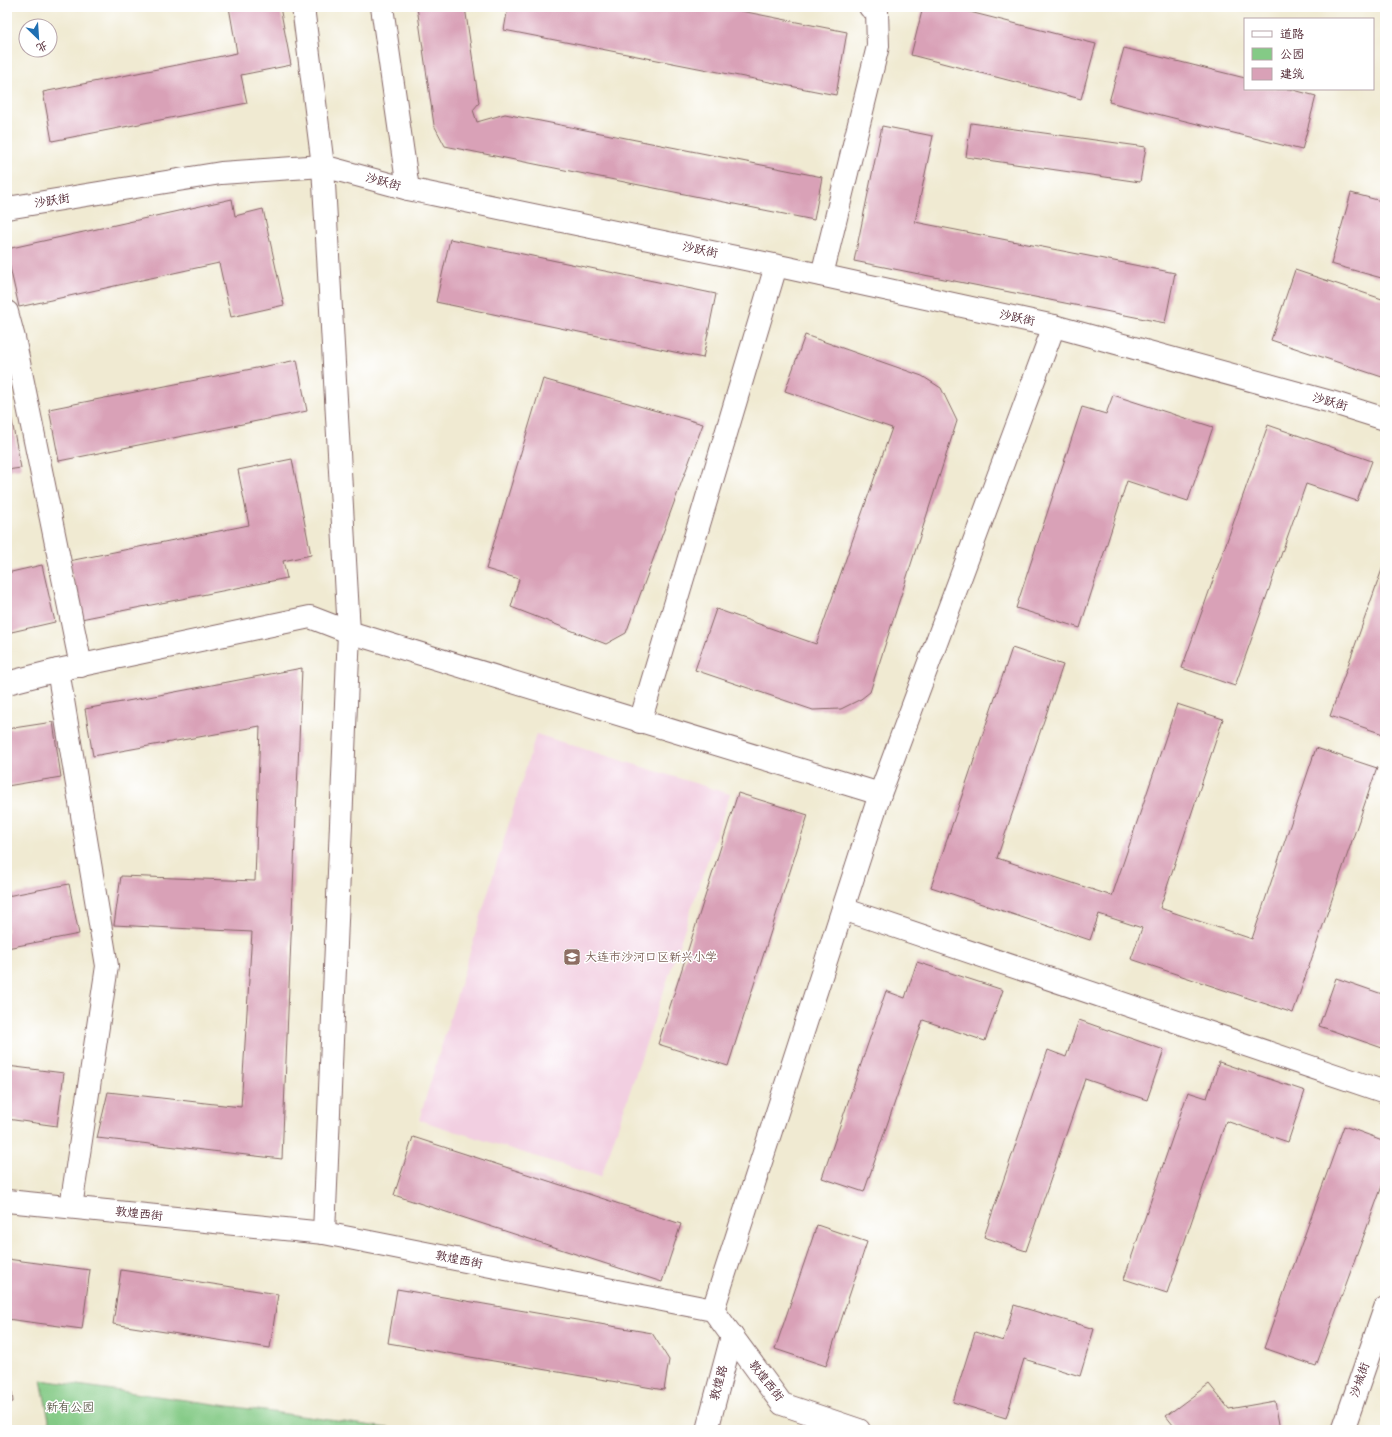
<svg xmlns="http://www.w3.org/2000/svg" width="1392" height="1437" font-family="'Architects Daughter','LXGW WenKai TC',sans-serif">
<rect width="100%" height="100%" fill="#fff"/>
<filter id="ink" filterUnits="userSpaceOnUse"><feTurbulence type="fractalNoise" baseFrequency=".025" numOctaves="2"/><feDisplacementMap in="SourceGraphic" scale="8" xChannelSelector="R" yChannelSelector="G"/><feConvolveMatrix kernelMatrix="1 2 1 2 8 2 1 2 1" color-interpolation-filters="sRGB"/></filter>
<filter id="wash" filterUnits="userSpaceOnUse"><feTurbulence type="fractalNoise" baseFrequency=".012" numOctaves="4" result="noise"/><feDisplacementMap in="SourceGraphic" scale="16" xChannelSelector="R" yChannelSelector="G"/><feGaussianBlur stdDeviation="0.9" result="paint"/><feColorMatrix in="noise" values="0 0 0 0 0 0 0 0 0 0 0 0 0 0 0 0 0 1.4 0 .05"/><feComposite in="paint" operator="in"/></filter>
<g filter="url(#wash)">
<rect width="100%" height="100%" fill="#f0ead2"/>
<!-- built -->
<path fill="#f2cfe1" d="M 536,734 L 730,794 L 601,1177 L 419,1120 Z"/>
<!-- green -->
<path fill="#84ca86" stroke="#677458" d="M 41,1380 L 402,1430 L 51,1430 Z"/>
<g id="blocks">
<!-- building -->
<g fill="#d9a1b7">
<path d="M 229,7 L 280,7 L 291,65 L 241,75 L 247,103 L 52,141 L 43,92 L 237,53 Z"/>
<path d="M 417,7 L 465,7 L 479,103 L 473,110 L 477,122 L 505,114 L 822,177 L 814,220 L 445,146 L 434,125 Z"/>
<path d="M 508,7 L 721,7 L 847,32 L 836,95 L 504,30 Z"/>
<path d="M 923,7 L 950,7 L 1096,44 L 1081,99 L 911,55 Z"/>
<path d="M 1124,48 L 1245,78 L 1245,89 L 1290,89 L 1316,96 L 1302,150 L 1109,102 Z"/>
<path d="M 971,123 L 1146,147 L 1140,182 L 966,157 Z"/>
<path d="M 882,126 L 933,136 L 915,222 L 1175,273 L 1165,323 L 854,261 Z"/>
<path d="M 1351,193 L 1385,202 L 1385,279 L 1331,264 Z"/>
<path d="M 232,199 L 235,216 L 263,209 L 284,305 L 231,317 L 219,263 L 19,307 L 7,254 L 7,249 Z"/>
<path d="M 450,239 L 716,294 L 703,358 L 436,302 Z"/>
<path d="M 1295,270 L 1385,300 L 1385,378 L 1271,340 Z"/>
<path d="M 805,335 L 922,376 L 941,388 L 957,421 L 870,692 L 861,699 L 841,709 L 813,710 L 695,670 L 716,609 L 816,644 L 892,428 L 785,391 Z"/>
<path d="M 297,360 L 307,411 L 59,461 L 49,409 Z"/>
<path d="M 543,379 L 703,424 L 626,633 L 606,644 L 511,607 L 519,579 L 486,569 Z"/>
<path d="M 1113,395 L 1213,427 L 1188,501 L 1127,481 L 1080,628 L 1016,608 L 1082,407 L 1106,414 Z"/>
<path d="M 11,416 L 21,468 L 7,470 L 7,417 Z"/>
<path d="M 1268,425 L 1372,461 L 1357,501 L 1306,484 L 1235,686 L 1182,668 Z"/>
<path d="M 292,459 L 311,555 L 283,561 L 287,578 L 81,619 L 69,561 L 249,525 L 238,470 Z"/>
<path d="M 1385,561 L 1385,728 L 1383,734 L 1330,716 Z"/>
<path d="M 42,565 L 55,622 L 7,633 L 7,573 Z"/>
<path d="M 1012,648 L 1063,665 L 997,858 L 1112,896 L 1177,704 L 1223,719 L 1160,908 L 1252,939 L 1316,748 L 1377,768 L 1293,1013 L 1131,959 L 1142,928 L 1099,914 L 1090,940 L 931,887 Z"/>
<path d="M 302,668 L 282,1159 L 97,1138 L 108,1092 L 241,1107 L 252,932 L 114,925 L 121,876 L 255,881 L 260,726 L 93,756 L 85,709 Z"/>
<path d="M 53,722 L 61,777 L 7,786 L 7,729 Z"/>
<path d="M 738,793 L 808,815 L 728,1066 L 658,1044 Z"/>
<path d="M 69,884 L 79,934 L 7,948 L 7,896 Z"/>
<path d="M 917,962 L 1003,990 L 985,1041 L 923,1020 L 864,1192 L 822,1178 L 886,991 L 905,998 Z"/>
<path d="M 1336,978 L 1385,995 L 1385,1049 L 1319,1026 Z"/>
<path d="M 1079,1020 L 1164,1050 L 1147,1100 L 1085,1079 L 1026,1251 L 984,1237 L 1048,1050 L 1066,1057 Z"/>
<path d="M 1219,1062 L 1305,1091 L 1288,1142 L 1226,1121 L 1167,1293 L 1124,1279 L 1188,1092 L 1207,1098 Z"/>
<path d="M 7,1066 L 64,1073 L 57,1126 L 7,1119 Z"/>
<path d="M 1344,1126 L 1385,1141 L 1385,1178 L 1316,1366 L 1264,1348 Z"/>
<path d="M 413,1137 L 681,1224 L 662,1282 L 394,1195 Z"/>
<path d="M 817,1225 L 867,1242 L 826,1366 L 775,1349 Z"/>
<path d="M 7,1259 L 90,1270 L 82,1329 L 7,1319 Z"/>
<path d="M 121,1270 L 278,1294 L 270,1348 L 113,1324 Z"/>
<path d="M 397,1289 L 652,1333 L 669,1360 L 664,1390 L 388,1343 Z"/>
<path d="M 1014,1305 L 1094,1329 L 1080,1376 L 1024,1359 L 1006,1418 L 953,1402 L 975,1332 L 1003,1341 Z"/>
<path d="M 7,1351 L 8,1351 L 13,1402 L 7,1403 Z"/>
<path d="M 1209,1384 L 1229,1409 L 1275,1401 L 1280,1430 L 1177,1430 L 1166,1416 Z"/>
</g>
</g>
</g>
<g filter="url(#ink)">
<use href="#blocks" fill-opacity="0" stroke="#846665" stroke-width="1"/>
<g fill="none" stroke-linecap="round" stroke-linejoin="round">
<defs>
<g id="minor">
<path d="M 303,7 L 323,166 L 349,632 L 324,1233"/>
<path d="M 382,7 L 408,189"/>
<path d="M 7,208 L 221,173 L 323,166 L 408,189 L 788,268 L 1054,326 L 1331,402 L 1385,419"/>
<path d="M 822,275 L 878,46 L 877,11 L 870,7"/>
<path d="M 7,312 L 14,338 L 81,666"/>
<path d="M 58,670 L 107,966 L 71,1207"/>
<path d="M 7,683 L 58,670 L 310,617 L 349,632 L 880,794"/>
<path d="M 640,722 L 776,266"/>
<path d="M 843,909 L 1385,1092"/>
<path d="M 7,1201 L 324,1233 L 713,1310 L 782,1404 L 859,1430"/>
<path d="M 713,1310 L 880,794 L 1054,326"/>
<path d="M 707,1430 L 732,1336"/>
<path d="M 1343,1430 L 1385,1308"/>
</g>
</defs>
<!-- minor casing -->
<use href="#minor" stroke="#846665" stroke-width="24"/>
<!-- minor -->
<use href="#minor" stroke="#fff" stroke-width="22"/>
</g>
</g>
<!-- icons -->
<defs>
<symbol id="school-square" viewBox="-11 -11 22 22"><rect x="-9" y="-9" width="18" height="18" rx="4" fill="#8d6e63" stroke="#fff"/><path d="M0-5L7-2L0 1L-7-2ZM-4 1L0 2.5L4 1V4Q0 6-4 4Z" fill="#fff"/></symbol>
</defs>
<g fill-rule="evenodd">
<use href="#school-square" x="562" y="947" width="20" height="20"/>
</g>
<g text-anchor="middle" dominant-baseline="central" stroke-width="3" stroke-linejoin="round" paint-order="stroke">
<!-- street labels -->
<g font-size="12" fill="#4a1f2b" stroke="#fff">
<text transform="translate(383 182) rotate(15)">沙跃街</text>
<text transform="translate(52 201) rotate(-9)">沙跃街</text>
<text transform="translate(700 250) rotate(12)">沙跃街</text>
<text transform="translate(1017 318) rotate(12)">沙跃街</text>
<text transform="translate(1330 402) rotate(16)">沙跃街</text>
<text transform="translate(139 1214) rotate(6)">敦煌西街</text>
<text transform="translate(459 1260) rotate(11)">敦煌西街</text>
<text transform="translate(1360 1380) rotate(-71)">沙城街</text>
<text transform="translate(766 1381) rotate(52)">敦煌西街</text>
<text transform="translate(719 1383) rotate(-75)">敦煌路</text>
</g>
<!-- education labels -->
<g font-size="12" fill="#785e54" stroke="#fff" text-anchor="start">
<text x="585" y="957">大连市沙河口区新兴小学</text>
</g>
<!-- park labels -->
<g font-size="12" fill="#5e5b4b" stroke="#fff">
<text x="70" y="1407">新有公园</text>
</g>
</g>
<!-- margin -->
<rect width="1392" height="1437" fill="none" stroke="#fff" stroke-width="24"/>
<!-- legend -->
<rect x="1244" y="18" width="130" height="72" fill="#ffffff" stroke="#b7a5aa"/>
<rect x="1252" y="31" width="20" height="6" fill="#ffffff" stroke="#b7a5aa"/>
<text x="1280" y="38" font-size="12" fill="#4a1f2b">道路</text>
<rect x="1252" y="48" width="20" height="12" fill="#84ca86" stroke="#b7a5aa"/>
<text x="1280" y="58" font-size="12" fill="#4a1f2b">公园</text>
<rect x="1252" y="68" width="20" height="12" fill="#d9a1b7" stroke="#b7a5aa"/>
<text x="1280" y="78" font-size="12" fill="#4a1f2b">建筑</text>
<!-- north arrow -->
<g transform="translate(38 38) rotate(155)"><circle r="19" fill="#ffffff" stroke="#b7a5aa"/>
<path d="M0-3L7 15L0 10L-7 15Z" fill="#1f6fb2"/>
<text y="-6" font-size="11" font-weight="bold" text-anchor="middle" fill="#4a1f2b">北</text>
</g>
</svg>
